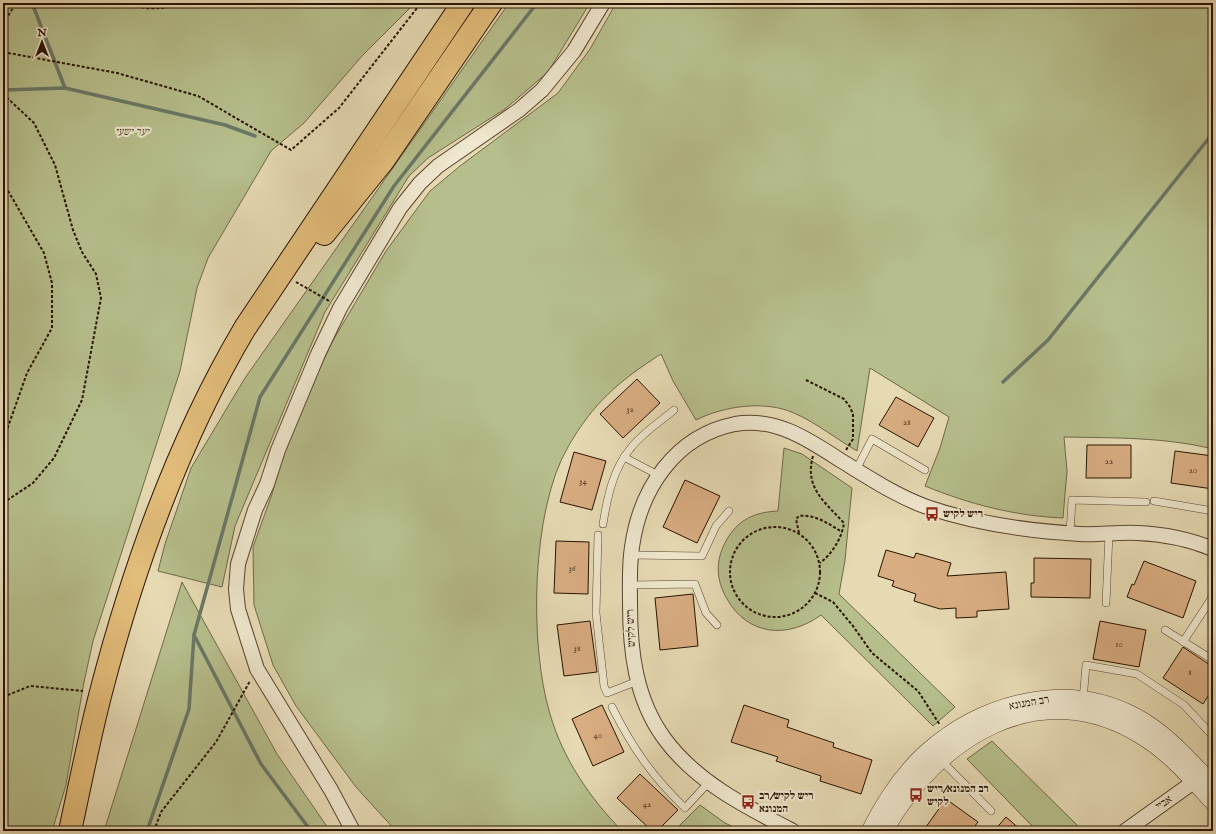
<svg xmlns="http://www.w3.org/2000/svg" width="1216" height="834" font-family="'IM FELL English','Frank Ruhl Libre',serif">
<rect width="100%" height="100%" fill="#e6dab3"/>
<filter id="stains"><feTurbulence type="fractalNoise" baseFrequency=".005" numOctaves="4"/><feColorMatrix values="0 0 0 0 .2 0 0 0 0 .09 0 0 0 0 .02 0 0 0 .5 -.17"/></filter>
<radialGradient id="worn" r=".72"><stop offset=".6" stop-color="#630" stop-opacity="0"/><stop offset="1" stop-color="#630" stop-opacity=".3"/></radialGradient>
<!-- green -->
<g fill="#b6bf8c" stroke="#6f6846">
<path d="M 3,3 L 415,3 L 362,56 L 304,123 L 271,151 L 208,258 L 197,288 L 180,371 L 93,641 L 84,682 L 66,785 L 52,831 L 3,831 Z"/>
<path d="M 509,3 L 590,3 L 548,72 L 505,109 L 428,158 L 409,176 L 325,312 L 235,526 L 222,587 L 158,571 L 165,544 L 191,468 L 245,378 Z"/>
<path d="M 616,3 L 1213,3 L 1213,449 C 1164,437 1114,438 1064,437 L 1067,471 L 1063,518 C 1015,516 969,504 925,486 L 940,448 L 949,417 L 870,368 L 857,451 C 838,440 815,422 794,413 C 765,400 724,406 696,420 L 673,381 L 661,354 C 619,381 593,403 568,447 C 531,510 529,645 550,714 C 563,759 590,798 622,831 L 396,831 L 356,787 L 296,706 L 273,665 L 254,605 L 253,547 L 272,494 L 286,442 L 332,342 L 386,251 L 430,191 L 460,166 L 558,93 L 590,49 Z"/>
<path d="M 784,448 L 802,454 L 852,488 L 845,560 L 839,594 L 955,707 L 933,726 L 821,615 C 788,639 748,636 727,599 C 716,580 715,561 726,541 C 737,520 755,512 778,511 Z"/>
<path d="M 182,582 L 277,754 L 330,831 L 104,831 Z"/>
<path d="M 992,741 L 1083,831 L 1037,831 L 967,759 Z"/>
<path d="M 700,805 L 725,823 L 742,831 L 674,831 Z"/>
</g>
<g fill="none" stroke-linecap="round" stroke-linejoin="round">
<!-- stream -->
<g stroke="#6a7767" stroke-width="3.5">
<path d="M 32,3 L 65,88"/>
<path d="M 3,90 L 65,88 L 225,125 L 255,136"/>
<path d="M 1003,382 L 1048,340 L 1213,133"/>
<path d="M 194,635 L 261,764 L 311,831"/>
<path d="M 147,831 L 189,709 L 194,635 L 260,397 L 394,186 L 537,3"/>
</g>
</g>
<!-- building -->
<g fill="#d8ad82" stroke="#281200">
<path d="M 637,379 L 660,403 L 623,438 L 600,414 Z"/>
<path d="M 896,397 L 934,418 L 918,447 L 879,425 Z"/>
<path d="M 1087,445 L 1131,445 L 1131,478 L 1086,478 Z"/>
<path d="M 1175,451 L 1213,456 L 1213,489 L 1171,483 Z"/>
<path d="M 574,452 L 606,461 L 592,510 L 560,502 Z"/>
<path d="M 685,480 L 720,496 L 697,543 L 663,527 Z"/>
<path d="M 556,541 L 589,542 L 588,594 L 554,593 Z"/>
<path d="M 886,550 L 914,558 L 916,553 L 951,563 L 947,576 L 1006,572 L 1009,609 L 977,611 L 977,617 L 956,618 L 956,608 L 940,609 L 914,601 L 916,594 L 892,586 L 894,581 L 878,576 Z"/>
<path d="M 1034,558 L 1091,559 L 1090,598 L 1031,597 L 1031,583 L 1034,583 Z"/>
<path d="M 1144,561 L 1196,581 L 1183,618 L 1127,597 L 1132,584 L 1134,585 Z"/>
<path d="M 693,594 L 698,646 L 660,650 L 655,598 Z"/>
<path d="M 590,621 L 597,672 L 564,676 L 557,625 Z"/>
<path d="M 1100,621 L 1146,630 L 1139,667 L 1093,659 Z"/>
<path d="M 1183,647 L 1213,667 L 1213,688 L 1203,704 L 1163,678 Z"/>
<path d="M 602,705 L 624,752 L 593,766 L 572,719 Z"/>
<path d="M 744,705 L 789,720 L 787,727 L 834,743 L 833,747 L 872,760 L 861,794 L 820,781 L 821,776 L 776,761 L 778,757 L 731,742 Z"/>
<path d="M 640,774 L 678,810 L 657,831 L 652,831 L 617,798 Z"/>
<path d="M 946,799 L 978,822 L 971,831 L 923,831 Z"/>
<path d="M 1006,817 L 1022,831 L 994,831 Z"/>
</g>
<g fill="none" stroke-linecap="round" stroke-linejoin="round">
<defs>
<g id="service">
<path d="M 624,457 L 658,475"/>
<path d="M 856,470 L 872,439 L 925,470"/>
<path d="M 1154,501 L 1213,511"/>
<path d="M 603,524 C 607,499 613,469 630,449 C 642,433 660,422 674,410"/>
<path d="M 1070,533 L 1072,500 L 1146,502"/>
<path d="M 598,535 L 596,613 L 604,686 L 607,693 L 638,681"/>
<path d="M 631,555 L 702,556 L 716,526 L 729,511"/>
<path d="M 630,585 L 695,584 L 706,613 L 717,625"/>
<path d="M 1106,603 L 1109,534"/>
<path d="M 1165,630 L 1213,660"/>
<path d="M 1183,642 L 1213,596"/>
<path d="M 1083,700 L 1086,665 L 1137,674 L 1184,705 L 1213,736"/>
<path d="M 612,707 C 633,749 652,776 685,808 L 709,782"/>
<path d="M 941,760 L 991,811"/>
</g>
<g id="minor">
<path d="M 353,831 L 331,790 L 257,669 L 238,609 L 236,589 L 238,564 L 255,510 L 267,484 L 278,450 L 318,354 L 340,308 L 400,208 L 420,183 L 438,166 L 519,110 L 542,90 L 574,51 L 603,3"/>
<path d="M 793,831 C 746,807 696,782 664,738 C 635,698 630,650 630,604 C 630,585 629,565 632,547 C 640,489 675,436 735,424 C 775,417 808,439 840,460 C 868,477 896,496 927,507 C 977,524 1027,531 1080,534 C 1099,535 1118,532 1137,533 C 1163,534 1189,539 1213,549"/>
<path d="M 1125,831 L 1202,776"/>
</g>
<g id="tertiary">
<path d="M 870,831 C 884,803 903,774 926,753 C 982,703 1067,679 1136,717 C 1167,734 1189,760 1213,785"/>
<path d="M 884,831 C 937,738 1039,672 1142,736 C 1170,753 1191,778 1213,802"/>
</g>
<g id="trunk">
<path d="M 324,234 L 383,161 L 491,3"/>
<path d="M 70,831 C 80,785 89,738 101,692 C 134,565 178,441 245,328 L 463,3"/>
</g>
</defs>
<!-- service casing -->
<use href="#service" stroke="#58442d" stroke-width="8"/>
<!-- minor casing -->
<use href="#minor" stroke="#58442d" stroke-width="16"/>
<!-- tertiary casing -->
<use href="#tertiary" stroke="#58442d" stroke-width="18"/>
<!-- trunk casing -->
<use href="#trunk" stroke="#281200" stroke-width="24"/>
<!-- path -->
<g stroke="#281200" stroke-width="2" stroke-dasharray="3 2" stroke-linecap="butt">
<path d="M 127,3 C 152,12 162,8 187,3"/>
<path d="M 3,24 L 16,3"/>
<path d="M 3,52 L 117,73 L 198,96 L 291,150 L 339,108 L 421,3"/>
<path d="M 3,94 L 34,123 L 55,165 L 73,230 L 82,252 L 96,274 L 101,298 L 82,400 L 54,458 L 33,483 L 3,503"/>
<path d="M 3,182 L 44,253 L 52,283 L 52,328 L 27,373 L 3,441"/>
<path d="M 296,282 L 329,301"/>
<path d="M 806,380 L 844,399 L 850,407 L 853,414 L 853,439 L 846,450"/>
<path d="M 813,456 C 804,488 825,502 844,523 C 842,538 832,554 820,563"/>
<circle cx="775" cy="572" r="45"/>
<path d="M 799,533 L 796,519 L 799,516 C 815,514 829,524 842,532"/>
<path d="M 815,593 L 833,602 L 853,626 L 872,653 L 918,691 L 940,725"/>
<path d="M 3,697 L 30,686 L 83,691"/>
<path d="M 154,831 L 161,812 L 216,742 L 250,681"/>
</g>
<!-- service -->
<use href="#service" stroke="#efe7ce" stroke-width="7"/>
<!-- minor -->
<use href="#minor" stroke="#efe7ce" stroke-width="14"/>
<!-- tertiary -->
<use href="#tertiary" stroke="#efe7ce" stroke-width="17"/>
<!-- trunk -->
<use href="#trunk" stroke="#e3bd7a" stroke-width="22"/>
</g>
<!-- icons -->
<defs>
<symbol id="bus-bare" viewBox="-9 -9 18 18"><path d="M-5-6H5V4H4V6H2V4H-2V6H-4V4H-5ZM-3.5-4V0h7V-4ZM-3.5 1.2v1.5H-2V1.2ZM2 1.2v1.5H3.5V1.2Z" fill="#8f2418" stroke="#efe7ce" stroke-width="2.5" paint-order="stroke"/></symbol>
</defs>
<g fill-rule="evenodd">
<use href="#bus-bare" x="922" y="504" width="20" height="20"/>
<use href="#bus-bare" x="906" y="785" width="20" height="20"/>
<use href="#bus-bare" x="738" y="792" width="20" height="20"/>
</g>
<g text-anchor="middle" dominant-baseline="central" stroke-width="4" stroke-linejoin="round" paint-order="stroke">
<!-- number labels -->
<g font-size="9" fill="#543920">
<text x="630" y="409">32</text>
<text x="907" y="422">28</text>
<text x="1109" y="461">22</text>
<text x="1193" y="470">20</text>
<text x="583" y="481">34</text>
<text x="572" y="568">36</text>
<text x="1119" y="644">10</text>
<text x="577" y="648">38</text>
<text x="1190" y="672">8</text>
<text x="598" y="735">40</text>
<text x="647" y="804">42</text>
</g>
<!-- park labels -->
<g font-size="11" font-style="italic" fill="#5a4f31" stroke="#efe7ce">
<text x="132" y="132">יער ישעי</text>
</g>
<!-- poi labels -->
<g font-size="11" font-weight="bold" fill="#281200" stroke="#efe7ce" text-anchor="start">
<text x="943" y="514">ריש לקיש</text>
<text x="927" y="789">רב המנונא/ריש<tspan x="927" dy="13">לקיש</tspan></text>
<text x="759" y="796">ריש לקיש/רב<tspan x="759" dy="13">המנונא</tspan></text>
</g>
<!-- street labels -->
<g font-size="11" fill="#281200" stroke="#efe7ce">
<text transform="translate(631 628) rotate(-92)">ריש לקיש</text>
<text transform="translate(1029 703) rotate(-10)">רב המנונא</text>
<text transform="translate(1164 803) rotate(-35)">אביי</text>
</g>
</g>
<!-- margin -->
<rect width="1216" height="834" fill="none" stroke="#e6dab3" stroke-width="16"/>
<rect x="4" y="4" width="1208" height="826" fill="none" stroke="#281200" stroke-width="2"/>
<rect x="8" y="8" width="1200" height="818" fill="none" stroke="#281200"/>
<!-- north arrow -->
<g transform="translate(42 42)" stroke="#efe7ce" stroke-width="3" paint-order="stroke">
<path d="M0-3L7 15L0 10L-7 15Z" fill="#281200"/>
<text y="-6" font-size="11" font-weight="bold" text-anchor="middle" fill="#281200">N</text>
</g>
<rect width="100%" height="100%" filter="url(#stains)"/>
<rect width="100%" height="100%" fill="url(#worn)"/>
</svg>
